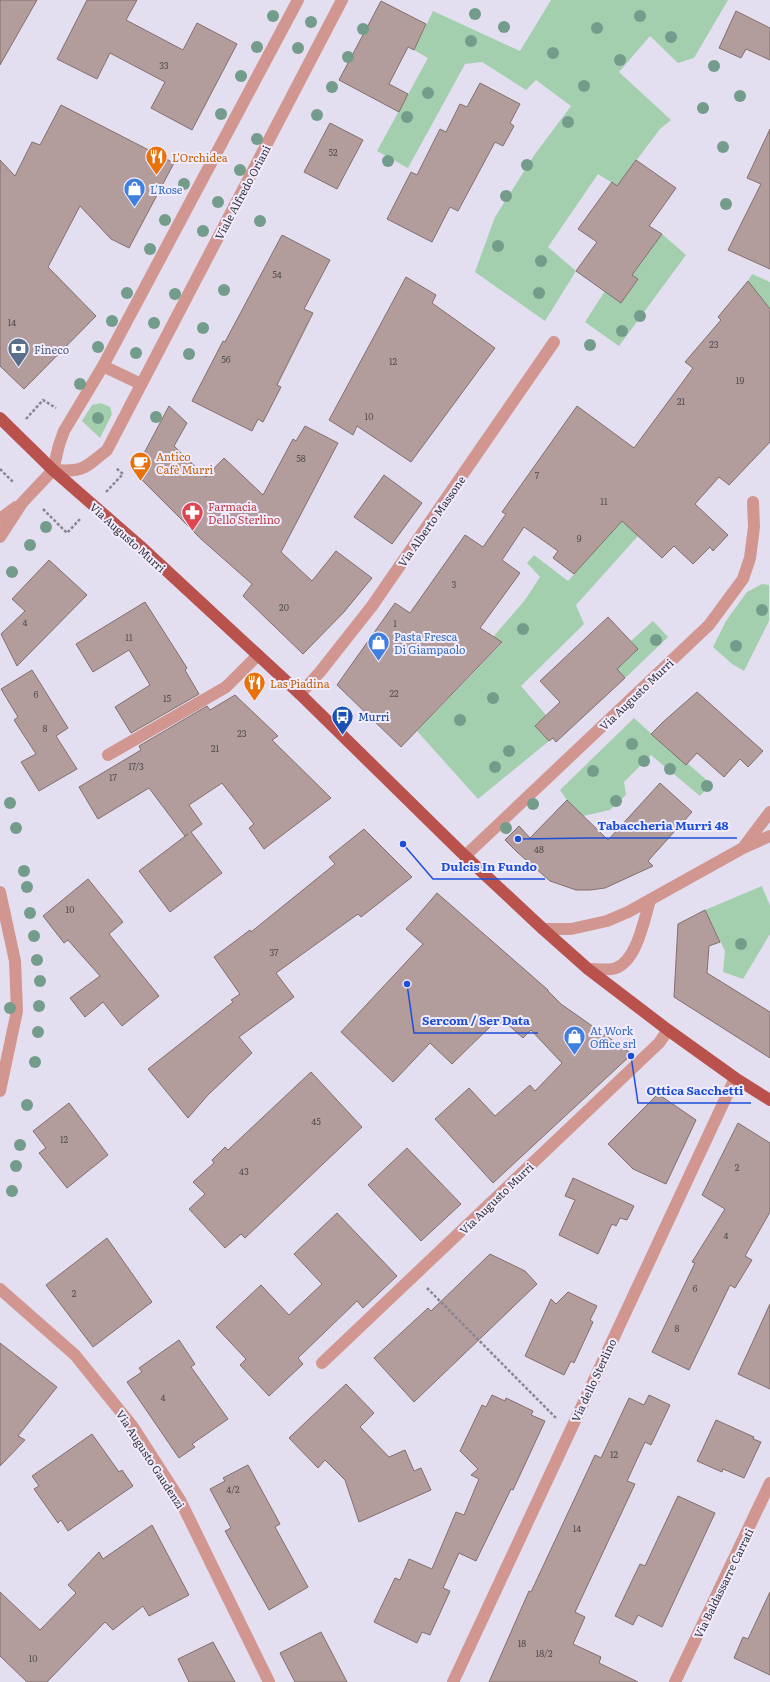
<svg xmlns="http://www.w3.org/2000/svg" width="770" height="1682" font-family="Literata,serif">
<rect width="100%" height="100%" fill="#e3def0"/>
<!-- green -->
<g fill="#a3cfaf">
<path d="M 551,0 L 728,0 L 694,58 L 678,63 L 650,36 L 619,72 L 671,120 L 660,129 L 617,186 L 598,174 L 548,247 L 576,271 L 545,321 L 475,272 L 495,217 L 535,154 L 571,106 L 536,80 L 526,90 L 482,62 L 465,64 L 408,168 L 377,151 L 428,58 L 414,50 L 433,11 L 520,51 Z"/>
<path d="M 662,234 L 686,255 L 619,346 L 585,322 L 605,291 L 621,303 L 638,279 L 632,275 Z"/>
<path d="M 752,274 L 770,282 L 770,309 L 748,281 Z"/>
<path d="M 101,403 L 110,407 L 112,414 L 100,438 L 82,421 L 92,405 Z"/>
<path d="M 624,518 L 638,536 L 576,605 L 584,624 L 521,686 L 546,715 L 535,726 L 549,741 L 478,799 L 417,731 L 502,643 L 493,637 L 525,600 L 540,577 L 527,563 L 534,555 L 568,581 Z"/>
<path d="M 762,584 L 769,585 L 769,621 L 744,671 L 732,664 L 713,647 L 726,621 L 747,592 Z"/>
<path d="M 653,621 L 668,637 L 625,678 L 617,669 L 638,649 L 631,641 Z"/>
<path d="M 634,718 L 667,748 L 669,747 L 711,784 L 700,796 L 651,755 L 624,782 L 626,795 L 610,810 L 583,816 L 567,800 L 560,790 Z"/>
<path d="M 762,886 L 770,906 L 770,934 L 743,979 L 723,972 L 725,951 L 705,910 Z"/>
</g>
<!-- building -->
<g fill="#b29d9c" stroke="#826f6d">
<path d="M 0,0 L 37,0 L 0,65 Z"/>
<path d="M 87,0 L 137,0 L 126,20 L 183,50 L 197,23 L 237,44 L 192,130 L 151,108 L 165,82 L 110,53 L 97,79 L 57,59 Z"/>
<path d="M 381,1 L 426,24 L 414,50 L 408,47 L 389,84 L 408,94 L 399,112 L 339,80 Z"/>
<path d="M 736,11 L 770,28 L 770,60 L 746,49 L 741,58 L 719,48 Z"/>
<path d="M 480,83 L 520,104 L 510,123 L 514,126 L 503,146 L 495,142 L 458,211 L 450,207 L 432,242 L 387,219 L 411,172 L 417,175 L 440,129 L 446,132 L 460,104 L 467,107 Z"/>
<path d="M 61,105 L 174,163 L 129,248 L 111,239 L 80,206 L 48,267 L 96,316 L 24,389 L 0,366 L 0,160 L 15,176 L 32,142 L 40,145 Z"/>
<path d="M 330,123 L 363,140 L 337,189 L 304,172 Z"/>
<path d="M 770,129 L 770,269 L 728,250 L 761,184 L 747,178 Z"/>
<path d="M 636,160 L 676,188 L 649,226 L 662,234 L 632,275 L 638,279 L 621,303 L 576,271 L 597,242 L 578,229 L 612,182 L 617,186 Z"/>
<path d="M 282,235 L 330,260 L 304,309 L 313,313 L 277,385 L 281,387 L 263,422 L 258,419 L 252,431 L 192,401 L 223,341 L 225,342 Z"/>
<path d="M 406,277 L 436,295 L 432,303 L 495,348 L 411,462 L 357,426 L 353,435 L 329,420 Z"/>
<path d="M 748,281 L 770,309 L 770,442 L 729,485 L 719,477 L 695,504 L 728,535 L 713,551 L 710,547 L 693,564 L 674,546 L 662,558 L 622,521 L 574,574 L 553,558 L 558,551 L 524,527 L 502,560 L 520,573 L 480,628 L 502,642 L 401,747 L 337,685 L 395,603 L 410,613 L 465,535 L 483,547 L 506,514 L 502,512 L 577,406 L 634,448 L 693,368 L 685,362 L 721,320 L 718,317 Z"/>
<path d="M 169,406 L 187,423 L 174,446 L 206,477 L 224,458 L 263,495 L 293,439 L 296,441 L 305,426 L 338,443 L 281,552 L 312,581 L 336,551 L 372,578 L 344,612 L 303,654 L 243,596 L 252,584 L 201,539 L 134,472 Z"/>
<path d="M 384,475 L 422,503 L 392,544 L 354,517 Z"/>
<path d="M 49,560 L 87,595 L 17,666 L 1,634 L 25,611 L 12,599 Z"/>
<path d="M 145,602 L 187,668 L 185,670 L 199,694 L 131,733 L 115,707 L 150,685 L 129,650 L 93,672 L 76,644 Z"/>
<path d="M 608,617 L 638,649 L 617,669 L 625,678 L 556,742 L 553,738 L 549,741 L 535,726 L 560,702 L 540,681 Z"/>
<path d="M 32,670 L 68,728 L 56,736 L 77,769 L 39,791 L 21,762 L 36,754 L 14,720 L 18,717 L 1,689 Z"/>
<path d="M 697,692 L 763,751 L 748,767 L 740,759 L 724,777 L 697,753 L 686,765 L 651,734 L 663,722 Z"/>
<path d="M 235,695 L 278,736 L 272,740 L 331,798 L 264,849 L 249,828 L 254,824 L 222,783 L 189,805 L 202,824 L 191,832 L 222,873 L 170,912 L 139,871 L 188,834 L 185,836 L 149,788 L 98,819 L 79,787 L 141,750 L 139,746 L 207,706 L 210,710 Z"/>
<path d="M 660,783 L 692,812 L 648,861 L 653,866 L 605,888 L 590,890 L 576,890 L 550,881 L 517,852 L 505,840 L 519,826 L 530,838 L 567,800 L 608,840 Z"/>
<path d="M 364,829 L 412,877 L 361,917 L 358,914 L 276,973 L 294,997 L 239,1037 L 252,1053 L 208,1095 L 188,1118 L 148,1069 L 233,1002 L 231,1000 L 240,994 L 214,957 L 250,930 L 251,932 L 335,864 L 329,857 Z"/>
<path d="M 88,879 L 123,922 L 109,934 L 159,996 L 122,1026 L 103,1002 L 85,1017 L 70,998 L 100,976 L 68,940 L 64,943 L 43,916 Z"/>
<path d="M 437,893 L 548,990 L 548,991 L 561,1004 L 632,1054 L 493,1183 L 435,1119 L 469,1088 L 495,1116 L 530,1085 L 535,1091 L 562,1063 L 531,1030 L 523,1038 L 504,1021 L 502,1024 L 497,1020 L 452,1064 L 430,1043 L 393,1082 L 341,1032 L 423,944 L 406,929 Z"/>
<path d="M 705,910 L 720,942 L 709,946 L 707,973 L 770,1012 L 770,1058 L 674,997 L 678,924 Z"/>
<path d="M 311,1072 L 362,1127 L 245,1238 L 241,1234 L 225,1248 L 189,1209 L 205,1194 L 193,1182 L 214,1163 L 212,1160 L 225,1147 L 228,1150 Z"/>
<path d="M 658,1094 L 696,1120 L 666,1184 L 633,1169 L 608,1144 Z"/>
<path d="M 69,1103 L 108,1155 L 67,1188 L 39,1153 L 46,1148 L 33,1131 Z"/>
<path d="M 738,1123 L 770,1143 L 770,1212 L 745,1256 L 752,1260 L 735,1288 L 730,1285 L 689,1370 L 652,1352 L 695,1263 L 692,1262 L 725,1209 L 702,1195 Z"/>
<path d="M 407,1148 L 461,1204 L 421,1241 L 368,1185 Z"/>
<path d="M 573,1178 L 634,1206 L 627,1220 L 620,1218 L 616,1226 L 612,1224 L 598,1254 L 559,1235 L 575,1200 L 565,1196 Z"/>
<path d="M 337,1213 L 397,1276 L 363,1308 L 357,1301 L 298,1358 L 303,1364 L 269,1396 L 240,1365 L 246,1359 L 216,1327 L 261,1285 L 289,1315 L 322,1284 L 294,1254 Z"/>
<path d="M 107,1238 L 152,1302 L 93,1347 L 46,1285 Z"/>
<path d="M 490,1254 L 525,1271 L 537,1284 L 414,1402 L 374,1358 L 428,1308 L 431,1311 Z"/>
<path d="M 568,1292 L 597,1306 L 590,1320 L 593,1322 L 574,1363 L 571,1361 L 564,1375 L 525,1356 L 551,1299 L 556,1304 Z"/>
<path d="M 770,1304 L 770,1389 L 738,1374 Z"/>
<path d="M 179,1340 L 195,1364 L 191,1367 L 228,1419 L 192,1444 L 195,1447 L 179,1458 L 127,1382 L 142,1372 L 139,1368 Z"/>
<path d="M 0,1343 L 57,1387 L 18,1436 L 25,1440 L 0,1466 Z"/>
<path d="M 346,1384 L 374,1413 L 360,1427 L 389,1457 L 405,1450 L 414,1471 L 421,1468 L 431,1490 L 359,1522 L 345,1480 L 325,1460 L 318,1468 L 289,1438 Z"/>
<path d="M 492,1395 L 505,1401 L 506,1398 L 533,1411 L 531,1415 L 545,1421 L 513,1490 L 511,1489 L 476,1561 L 459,1553 L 443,1588 L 450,1591 L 430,1635 L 422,1632 L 417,1643 L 374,1622 L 395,1578 L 400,1580 L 409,1559 L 432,1569 L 456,1512 L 464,1515 L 479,1479 L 471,1475 L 478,1469 L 460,1451 L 482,1405 L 486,1407 Z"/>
<path d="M 649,1395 L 670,1405 L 651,1445 L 645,1442 L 627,1481 L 635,1484 L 575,1612 L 585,1617 L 573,1644 L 601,1657 L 599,1663 L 638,1682 L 489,1682 L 529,1591 L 531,1592 L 595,1455 L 601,1458 L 629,1398 L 644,1405 Z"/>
<path d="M 716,1420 L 754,1437 L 753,1439 L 761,1442 L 744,1478 L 723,1469 L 722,1472 L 697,1461 Z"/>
<path d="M 92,1434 L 119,1472 L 122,1470 L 133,1486 L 68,1531 L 61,1520 L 58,1523 L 34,1489 L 39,1486 L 32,1476 Z"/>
<path d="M 248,1465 L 280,1524 L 275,1527 L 308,1587 L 269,1610 L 225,1531 L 231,1528 L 210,1489 L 225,1481 L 223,1478 Z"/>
<path d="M 678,1496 L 715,1513 L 662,1627 L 638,1615 L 633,1625 L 615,1616 L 640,1564 L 645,1566 Z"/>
<path d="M 152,1525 L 189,1595 L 149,1616 L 143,1606 L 113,1630 L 105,1622 L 47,1682 L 27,1682 L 0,1656 L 0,1592 L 40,1630 L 76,1593 L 68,1585 L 99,1552 L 103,1559 Z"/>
<path d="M 770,1592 L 770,1675 L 734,1658 L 743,1637 L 748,1639 Z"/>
<path d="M 321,1632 L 347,1682 L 295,1682 L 280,1653 Z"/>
<path d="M 213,1642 L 235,1682 L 189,1682 L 178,1659 Z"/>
</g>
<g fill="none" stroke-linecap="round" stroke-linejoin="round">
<!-- path -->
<g stroke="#898591" stroke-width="2.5" stroke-dasharray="3 2" stroke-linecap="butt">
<path d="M 26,419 L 43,400 L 56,408"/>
<path d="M 0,469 L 14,483"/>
<path d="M 106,492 L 123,474 L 116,468"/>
<path d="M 43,509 L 67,533 L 80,519"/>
<path d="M 427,1288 L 556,1418"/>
</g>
<!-- minor -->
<g stroke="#d19690" stroke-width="12">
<path d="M 103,366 L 141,384"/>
<path d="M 53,470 C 83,472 84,469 107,450 L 342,0"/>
<path d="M 53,470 L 59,445 L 64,431 L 103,366 L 298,0"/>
<path d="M 0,519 L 16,507"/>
<path d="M 0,537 L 22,503 L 53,470"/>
<path d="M 300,694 L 320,672 L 372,606 L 554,342"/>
<path d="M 108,755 L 226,687 L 258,655"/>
<path d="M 745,845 L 770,812"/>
<path d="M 465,856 L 709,625 L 743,579 L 750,558 L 754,527 L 753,502"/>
<path d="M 0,892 L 15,961 L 17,1011 L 0,1091"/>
<path d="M 543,929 L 571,929 L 607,921 L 628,912 L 743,848 L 770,836"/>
<path d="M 588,969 C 597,969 608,971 616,968 C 637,960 644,920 650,900"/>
<path d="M 0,1289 L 75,1355 L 133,1427 L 180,1500 L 269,1682"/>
<path d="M 322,1363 L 659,1043 L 668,1030"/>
<path d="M 453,1682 L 735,1078"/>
<path d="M 675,1682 L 770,1483"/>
</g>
<!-- major -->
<path stroke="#b9514c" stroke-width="12" d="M 0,418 L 53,470 L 140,546 L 300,694 L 465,856 L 543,929 L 588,969 L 668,1030 L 735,1078 L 770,1100"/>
</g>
<!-- trees -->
<g fill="#739c8b">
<circle cx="475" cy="14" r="6"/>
<circle cx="273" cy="16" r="6"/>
<circle cx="640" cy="16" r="6"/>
<circle cx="311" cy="22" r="6"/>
<circle cx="504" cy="27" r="6"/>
<circle cx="597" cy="28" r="6"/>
<circle cx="363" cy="29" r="6"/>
<circle cx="671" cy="37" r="6"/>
<circle cx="471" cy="41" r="6"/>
<circle cx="257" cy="47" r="6"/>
<circle cx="298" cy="48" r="6"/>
<circle cx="553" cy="53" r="6"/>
<circle cx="348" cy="57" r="6"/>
<circle cx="620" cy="60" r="6"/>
<circle cx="714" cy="66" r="6"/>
<circle cx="241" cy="76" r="6"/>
<circle cx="584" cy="86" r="6"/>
<circle cx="332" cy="87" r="6"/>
<circle cx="428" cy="93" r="6"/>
<circle cx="740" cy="96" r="6"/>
<circle cx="703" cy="108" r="6"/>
<circle cx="221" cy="114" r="6"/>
<circle cx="317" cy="115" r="6"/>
<circle cx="407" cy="117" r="6"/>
<circle cx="568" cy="122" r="6"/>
<circle cx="257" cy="139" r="6"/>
<circle cx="723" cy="147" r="6"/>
<circle cx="388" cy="161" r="6"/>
<circle cx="527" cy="165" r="6"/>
<circle cx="240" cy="170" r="6"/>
<circle cx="184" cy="184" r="6"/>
<circle cx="506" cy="196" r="6"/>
<circle cx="218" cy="202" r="6"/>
<circle cx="726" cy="204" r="6"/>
<circle cx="165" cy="220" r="6"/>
<circle cx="260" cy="221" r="6"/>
<circle cx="203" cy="231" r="6"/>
<circle cx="498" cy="246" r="6"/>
<circle cx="150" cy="249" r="6"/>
<circle cx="541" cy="261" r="6"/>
<circle cx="224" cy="290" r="6"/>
<circle cx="127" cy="293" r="6"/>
<circle cx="539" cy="293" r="6"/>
<circle cx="175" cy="294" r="6"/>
<circle cx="640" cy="316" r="6"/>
<circle cx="112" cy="321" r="6"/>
<circle cx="154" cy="323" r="6"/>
<circle cx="203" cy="328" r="6"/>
<circle cx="622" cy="331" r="6"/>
<circle cx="590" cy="345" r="6"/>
<circle cx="98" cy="347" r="6"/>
<circle cx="136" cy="353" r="6"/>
<circle cx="189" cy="354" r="6"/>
<circle cx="80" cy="384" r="6"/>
<circle cx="156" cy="417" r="6"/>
<circle cx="98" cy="418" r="6"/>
<circle cx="46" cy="527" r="6"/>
<circle cx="30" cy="545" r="6"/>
<circle cx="12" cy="572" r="6"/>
<circle cx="762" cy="610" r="6"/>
<circle cx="523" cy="629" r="6"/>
<circle cx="656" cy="640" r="6"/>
<circle cx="736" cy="646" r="6"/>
<circle cx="493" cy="698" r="6"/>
<circle cx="460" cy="720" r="6"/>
<circle cx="632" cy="744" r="6"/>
<circle cx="509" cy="751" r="6"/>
<circle cx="644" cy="761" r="6"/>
<circle cx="495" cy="767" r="6"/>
<circle cx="670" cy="769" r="6"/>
<circle cx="593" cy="771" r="6"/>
<circle cx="707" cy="786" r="6"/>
<circle cx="616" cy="801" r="6"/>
<circle cx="10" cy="803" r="6"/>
<circle cx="533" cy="804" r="6"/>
<circle cx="16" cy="828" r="6"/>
<circle cx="506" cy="828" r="6"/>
<circle cx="24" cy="871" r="6"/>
<circle cx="27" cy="887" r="6"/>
<circle cx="30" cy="913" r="6"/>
<circle cx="34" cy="936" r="6"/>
<circle cx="741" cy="944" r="6"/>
<circle cx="37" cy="960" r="6"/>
<circle cx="40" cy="981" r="6"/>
<circle cx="39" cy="1006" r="6"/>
<circle cx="10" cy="1008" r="6"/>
<circle cx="38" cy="1032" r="6"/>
<circle cx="35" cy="1062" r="6"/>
<circle cx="27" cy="1105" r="6"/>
<circle cx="20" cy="1145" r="6"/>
<circle cx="16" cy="1166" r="6"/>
<circle cx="12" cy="1191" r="6"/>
</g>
<!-- icons -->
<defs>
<symbol id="restaurant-pin" viewBox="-11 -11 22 30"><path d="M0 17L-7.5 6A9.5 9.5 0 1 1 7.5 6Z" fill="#e8710a" stroke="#f1ecfe"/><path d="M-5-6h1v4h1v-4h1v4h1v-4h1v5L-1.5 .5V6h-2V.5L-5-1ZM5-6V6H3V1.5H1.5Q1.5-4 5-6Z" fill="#fff"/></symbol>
<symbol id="shop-pin" viewBox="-11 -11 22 30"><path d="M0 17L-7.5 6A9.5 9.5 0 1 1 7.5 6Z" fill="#3f7fe0" stroke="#f1ecfe"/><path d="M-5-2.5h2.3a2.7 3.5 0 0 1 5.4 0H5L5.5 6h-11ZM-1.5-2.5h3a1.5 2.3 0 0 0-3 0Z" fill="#fff"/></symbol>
<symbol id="bank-pin" viewBox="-11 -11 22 30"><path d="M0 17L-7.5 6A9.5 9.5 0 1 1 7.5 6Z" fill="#5c6f8a" stroke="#f1ecfe"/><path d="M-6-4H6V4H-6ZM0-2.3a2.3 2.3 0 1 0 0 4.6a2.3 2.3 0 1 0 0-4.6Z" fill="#fff"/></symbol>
<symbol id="cafe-pin" viewBox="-11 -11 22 30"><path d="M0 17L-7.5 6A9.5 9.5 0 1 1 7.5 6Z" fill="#e8710a" stroke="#f1ecfe"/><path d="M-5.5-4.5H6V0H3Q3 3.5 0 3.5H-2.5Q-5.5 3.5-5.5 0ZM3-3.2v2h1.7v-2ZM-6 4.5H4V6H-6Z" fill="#fff"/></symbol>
<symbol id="pharmacy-pin" viewBox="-11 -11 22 30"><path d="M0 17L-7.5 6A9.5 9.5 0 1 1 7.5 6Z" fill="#e0444e" stroke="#f1ecfe"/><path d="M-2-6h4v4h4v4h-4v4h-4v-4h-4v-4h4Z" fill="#fff"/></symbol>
<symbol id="bus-pin" viewBox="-11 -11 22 30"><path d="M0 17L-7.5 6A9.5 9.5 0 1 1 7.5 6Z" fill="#1a4fb4" stroke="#f1ecfe"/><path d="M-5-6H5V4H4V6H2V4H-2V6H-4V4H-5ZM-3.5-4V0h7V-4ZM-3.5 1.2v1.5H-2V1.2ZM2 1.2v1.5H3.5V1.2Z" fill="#fff"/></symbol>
</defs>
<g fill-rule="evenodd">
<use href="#restaurant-pin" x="144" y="144" width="25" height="34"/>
<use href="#shop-pin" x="122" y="176" width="25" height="34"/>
<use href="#bank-pin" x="6" y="336" width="25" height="34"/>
<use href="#cafe-pin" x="128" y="450" width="25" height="34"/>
<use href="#pharmacy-pin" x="180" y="500" width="25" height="34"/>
<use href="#shop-pin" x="366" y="630" width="25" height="34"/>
<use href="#restaurant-pin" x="242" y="670" width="25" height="34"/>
<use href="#bus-pin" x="330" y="704" width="25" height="34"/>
<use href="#shop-pin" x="562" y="1024" width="25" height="34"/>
</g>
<g text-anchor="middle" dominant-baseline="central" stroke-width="4" stroke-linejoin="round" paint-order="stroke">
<!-- number labels -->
<g font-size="9" fill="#554e53">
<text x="164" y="65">33</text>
<text x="333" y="152">52</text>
<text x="277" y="274">54</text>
<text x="12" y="322">14</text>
<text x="714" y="344">23</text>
<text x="226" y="359">56</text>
<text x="393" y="361">12</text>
<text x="740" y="380">19</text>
<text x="681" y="401">21</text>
<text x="369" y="416">10</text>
<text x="301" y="458">58</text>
<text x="537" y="475">7</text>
<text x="604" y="501">11</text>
<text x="579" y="538">9</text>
<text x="454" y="584">3</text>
<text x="284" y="607">20</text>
<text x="25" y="622">4</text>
<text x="395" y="623">1</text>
<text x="129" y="637">11</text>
<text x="394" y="693">22</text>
<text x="36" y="694">6</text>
<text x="167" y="698">15</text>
<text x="45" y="728">8</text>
<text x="242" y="733">23</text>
<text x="215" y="748">21</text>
<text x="136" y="766">17/3</text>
<text x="113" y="777">17</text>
<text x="539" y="849">48</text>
<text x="70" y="909">10</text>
<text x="274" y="952">37</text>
<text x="316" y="1121">45</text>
<text x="64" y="1139">12</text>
<text x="737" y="1167">2</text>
<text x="244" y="1171">43</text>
<text x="726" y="1235">4</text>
<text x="695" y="1288">6</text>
<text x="74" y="1293">2</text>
<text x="677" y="1328">8</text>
<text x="163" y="1397">4</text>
<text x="614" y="1454">12</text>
<text x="233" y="1489">4/2</text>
<text x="577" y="1528">14</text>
<text x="522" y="1643">18</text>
<text x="544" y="1653">18/2</text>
<text x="33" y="1658">10</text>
</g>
<!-- food labels -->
<g font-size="11" fill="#c56008" stroke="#f1ecfe" text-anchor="start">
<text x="172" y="157">L'Orchidea</text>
<text x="156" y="456">Antico<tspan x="156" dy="13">Cafè Murri</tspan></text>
<text x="270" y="683">Las Piadina</text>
</g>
<!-- shop labels -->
<g font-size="11" fill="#366cbe" stroke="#f1ecfe" text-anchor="start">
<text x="150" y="189">L'Rose</text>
<text x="394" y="636">Pasta Fresca<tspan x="394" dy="13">Di Giampaolo</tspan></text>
<text x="590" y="1030">At Work<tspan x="590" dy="13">Office srl</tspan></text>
</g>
<!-- street labels -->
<g font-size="11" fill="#36343b" stroke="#f1ecfe">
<text transform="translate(242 192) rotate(-62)">Viale Alfredo Oriani</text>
<text transform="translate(431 521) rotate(-55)">Via Alberto Massone</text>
<text transform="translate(128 537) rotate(42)">Via Augusto Murri</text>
<text transform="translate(636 694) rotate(-44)">Via Augusto Murri</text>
<text transform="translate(496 1198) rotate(-44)">Via Augusto Murri</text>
<text transform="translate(593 1380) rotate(-65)">Via dello Sterlino</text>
<text transform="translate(151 1459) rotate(57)">Via Augusto Gaudenzi</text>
<text transform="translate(723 1583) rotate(-64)">Via Baldassarre Carrati</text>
</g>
<!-- service labels -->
<g font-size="11" fill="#4e5e75" stroke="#f1ecfe" text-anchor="start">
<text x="34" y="349">Fineco</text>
</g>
<!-- health labels -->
<g font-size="11" fill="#be3a42" stroke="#f1ecfe" text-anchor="start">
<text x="208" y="506">Farmacia<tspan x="208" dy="13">Dello Sterlino</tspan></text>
</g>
<!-- transit labels -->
<g font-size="11" fill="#164399" stroke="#f1ecfe" text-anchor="start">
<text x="358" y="716">Murri</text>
</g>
</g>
<!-- callouts -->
<path fill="none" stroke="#1d4ed8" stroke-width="1.5" d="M518 839L589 838H737M403 844L433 879H545M407 984L414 1033H538M631 1056L638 1103H751"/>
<g fill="#1d4ed8" stroke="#f1ecfe" stroke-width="1.5">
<circle cx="518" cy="839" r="4"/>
<circle cx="403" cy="844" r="4"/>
<circle cx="407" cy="984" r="4"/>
<circle cx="631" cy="1056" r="4"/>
</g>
<g font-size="12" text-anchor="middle" font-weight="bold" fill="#1d4ed8" stroke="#f1ecfe" stroke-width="4" stroke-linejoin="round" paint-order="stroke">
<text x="663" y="830">Tabaccheria Murri 48</text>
<text x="489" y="871">Dulcis In Fundo</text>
<text x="476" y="1025">Sercom / Ser Data</text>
<text x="695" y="1095">Ottica Sacchetti</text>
</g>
</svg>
